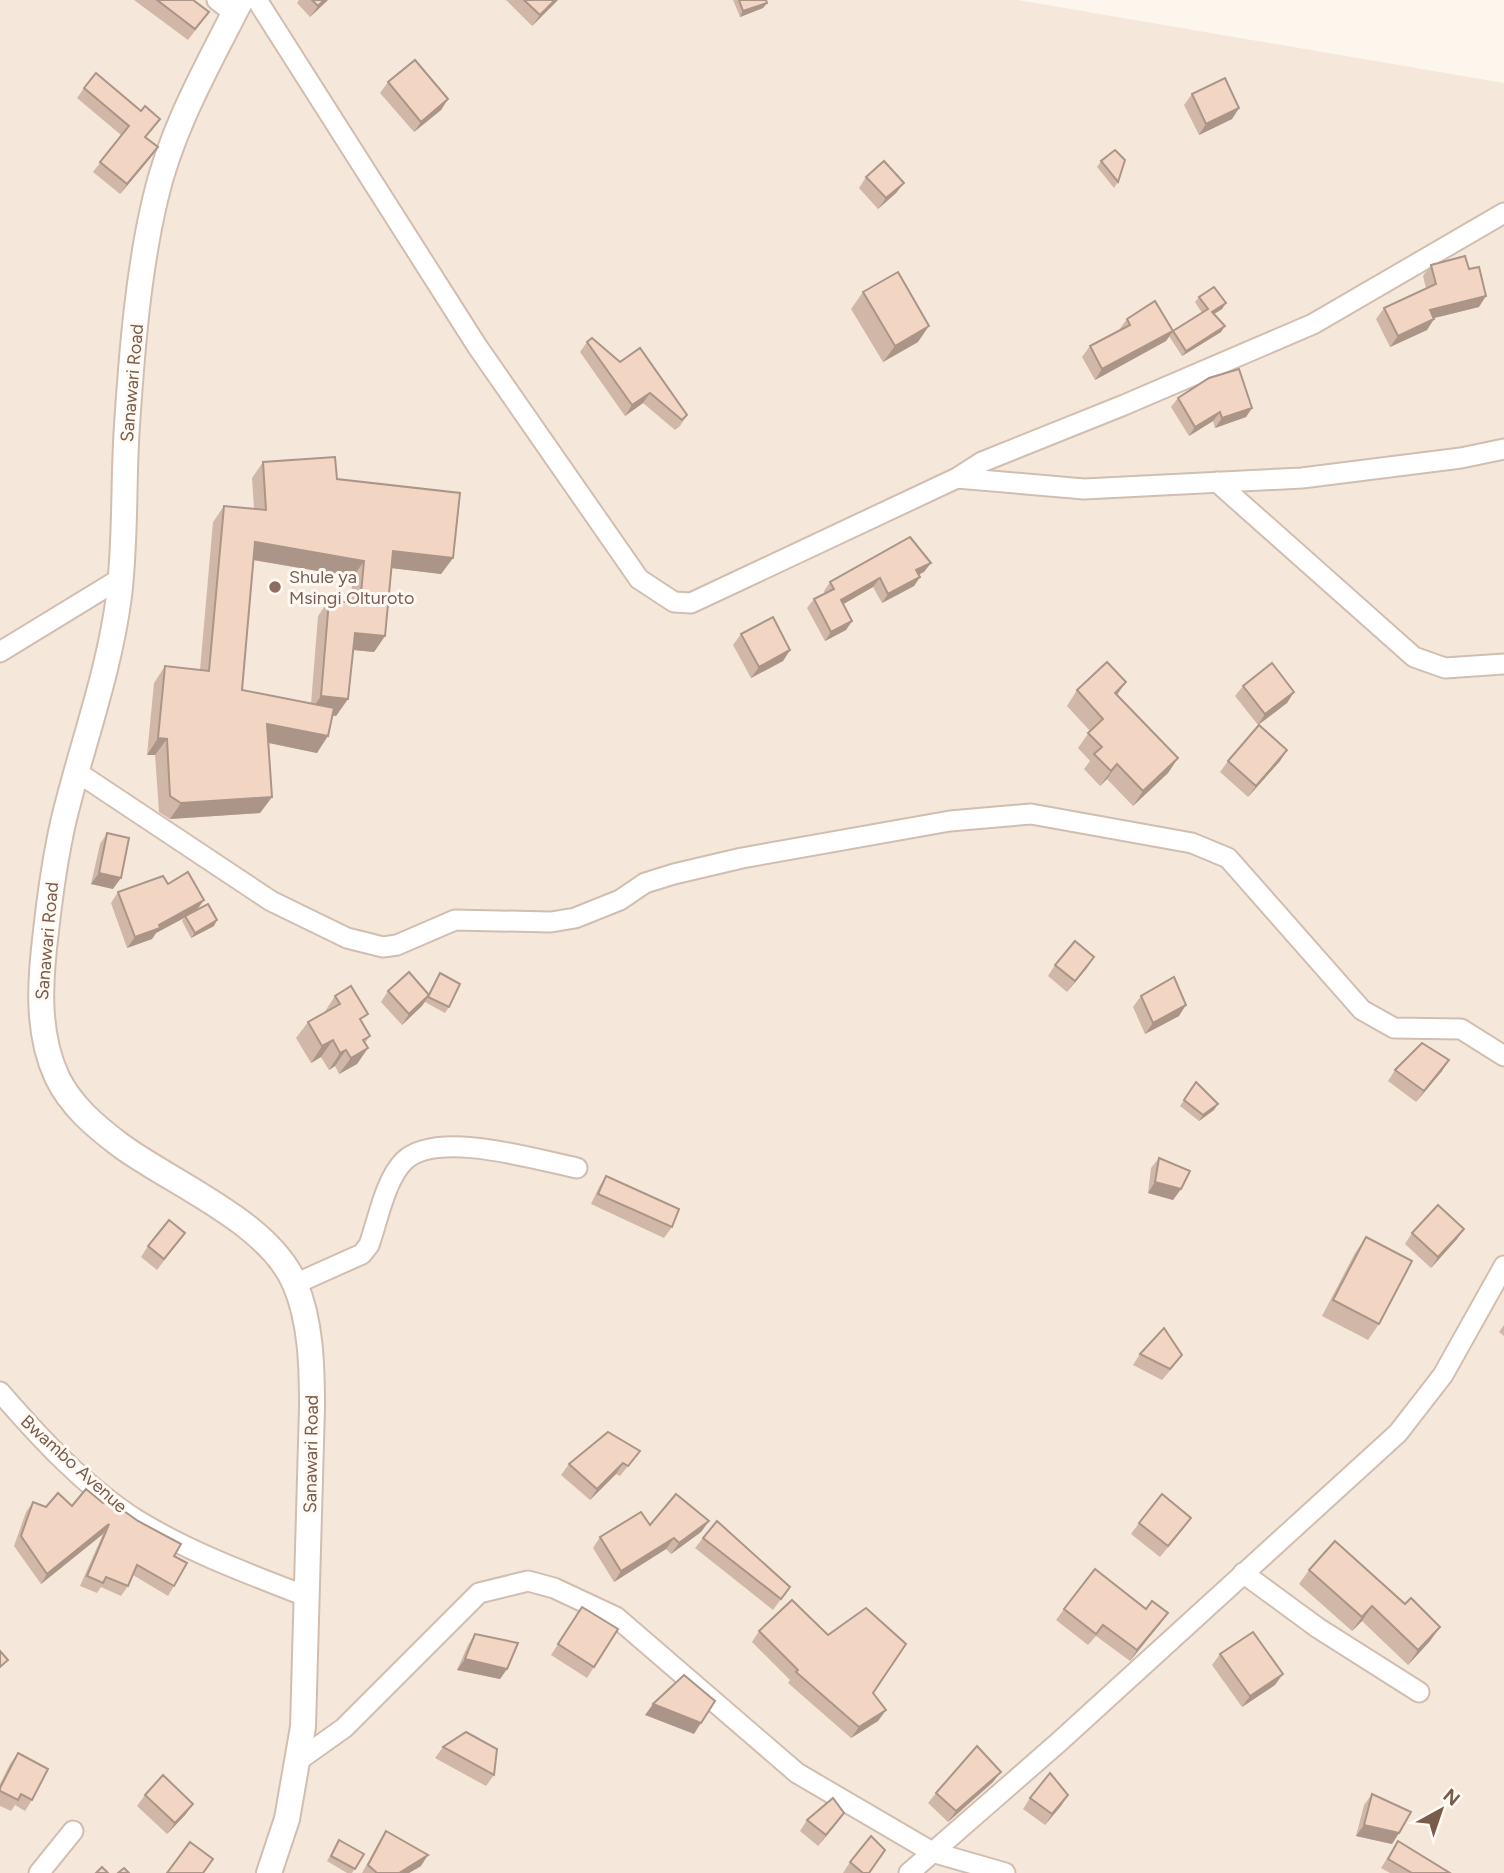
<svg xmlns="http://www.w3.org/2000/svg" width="1504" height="1873" font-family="Figtree,sans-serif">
<rect width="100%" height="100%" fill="#fdf6ec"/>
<!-- residential -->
<path fill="#f5e8da" d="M 0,0 L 1018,0 L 1504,83 L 1504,1873 L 0,1873 Z"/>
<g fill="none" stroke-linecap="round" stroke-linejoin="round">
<defs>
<g id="minor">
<path d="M 217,0 L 234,13"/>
<path d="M 257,0 L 477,346 L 639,579 L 674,602 L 691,603 L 957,478 L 982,462 L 1124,405 L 1313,324 L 1504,213"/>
<path d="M 957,478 L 1084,489 L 1302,478 L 1461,458 L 1504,449"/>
<path d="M 1217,482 L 1414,657 L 1445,668 L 1504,664"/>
<path d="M 0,652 L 121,578"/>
<path d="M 77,772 L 271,901 L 347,938 L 383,947 L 397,945 L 455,920 L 551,922 L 575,918 L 620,900 L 645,883 L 674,874 L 742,858 L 950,821 L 1031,814 L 1192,843 L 1228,858 L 1362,1010 L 1394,1028 L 1461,1029 L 1504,1056"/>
<path d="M 295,1284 L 362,1254 L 369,1245 C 378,1220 385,1180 404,1161 C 437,1129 537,1160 577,1168"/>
<path d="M 0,1392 C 40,1438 85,1487 137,1520 C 191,1553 249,1574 308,1597"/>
<path d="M 1243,1573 L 1318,1628 L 1419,1692"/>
<path d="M 299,1760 L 344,1728 L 479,1593 L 528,1581 L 554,1588 L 616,1617 L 797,1773 L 932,1852 L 1005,1873"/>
<path d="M 39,1873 L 73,1831"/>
<path d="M 909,1873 L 1059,1742 L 1398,1433 L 1443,1375 L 1504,1266"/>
</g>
<path id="tertiary" d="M 241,0 C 208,65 171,129 155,200 C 138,273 132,350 127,425 C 123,482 126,539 119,596 C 109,674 81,747 63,823 C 55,859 50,895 46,931 C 40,979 36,1032 57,1077 C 71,1106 95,1126 120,1145 C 173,1184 269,1222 295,1284 C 311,1321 312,1367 312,1407 L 303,1727 L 287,1819 L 269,1873"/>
</defs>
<!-- minor casing -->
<use href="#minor" stroke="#d1beb0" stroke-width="23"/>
<!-- tertiary casing -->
<use href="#tertiary" stroke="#d1beb0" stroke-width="28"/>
<!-- minor -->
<use href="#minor" stroke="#fff" stroke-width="19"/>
<!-- tertiary -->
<use href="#tertiary" stroke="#fff" stroke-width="24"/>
</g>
<!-- wall -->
<g fill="#d1b7a8" fill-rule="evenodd">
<path d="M 134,0 L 193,0 L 201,23 L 188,40 Z"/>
<path d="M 299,0 L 328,0 L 310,17 L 297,3 Z"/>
<path d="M 506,0 L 558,0 L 532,26 Z"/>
<path d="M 733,0 L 766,0 L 767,3 L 763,8 L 740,17 Z"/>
<path d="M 388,82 L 448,99 L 441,110 L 414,132 L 380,93 Z"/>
<path d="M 84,88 L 153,129 L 146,137 L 151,157 L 120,194 L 93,172 L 121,135 L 77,98 Z"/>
<path d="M 1192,94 L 1239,108 L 1232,119 L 1199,135 L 1184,105 Z"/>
<path d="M 1101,161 L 1118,182 L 1114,188 L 1097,167 Z"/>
<path d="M 866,177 L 904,183 L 896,193 L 878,209 L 859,188 Z"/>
<path d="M 1431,265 L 1479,307 L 1434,318 L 1434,319 L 1427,330 L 1390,347 L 1376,319 L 1384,308 L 1426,288 L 1423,276 Z"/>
<path d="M 863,292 L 918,342 L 883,362 L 851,309 Z"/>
<path d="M 1199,297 L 1226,303 L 1222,309 L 1214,314 L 1221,332 L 1182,356 L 1169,336 L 1173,331 L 1202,313 L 1195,302 Z"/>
<path d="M 1127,319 L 1173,331 L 1166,341 L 1095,380 L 1082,357 L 1090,346 L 1120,331 L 1119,330 Z"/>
<path d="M 587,342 L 687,415 L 680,426 L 675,430 L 643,403 L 625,416 L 580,352 Z"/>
<path d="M 1178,398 L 1252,408 L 1246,417 L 1215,428 L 1213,421 L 1189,436 L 1171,407 Z"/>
<path d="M 263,462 L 337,479 L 453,558 L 441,574 L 392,568 L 385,636 L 374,652 L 353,650 L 348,699 L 336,716 L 332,715 L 317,753 L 268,743 L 272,797 L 260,813 L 170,819 L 159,812 L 155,755 L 147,755 L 154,683 L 165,666 L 200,670 L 213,522 L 224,506 L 254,509 L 252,478 ZM 253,560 L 353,577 L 350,602 L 329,600 L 318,616 L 311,704 L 242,690 Z"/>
<path d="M 924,572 L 919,575 L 920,577 L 914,586 L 882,603 L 873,587 L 843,604 L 852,621 L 846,630 L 825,641 L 807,608 L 814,599 L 825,594 L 824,591 L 830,582 Z"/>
<path d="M 741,634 L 790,650 L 783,661 L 751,678 L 733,645 Z"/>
<path d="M 1126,682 L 1117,695 L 1178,758 L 1168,773 L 1133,806 L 1107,779 L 1100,786 L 1084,769 L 1090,761 L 1078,748 L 1090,731 L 1067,706 L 1077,690 Z"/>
<path d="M 1243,686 L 1294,692 L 1287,703 L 1258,725 L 1235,696 Z"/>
<path d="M 1287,750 L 1280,761 L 1248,797 L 1220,772 L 1228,761 Z"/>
<path d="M 107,833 L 113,889 L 91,884 L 100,844 Z"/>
<path d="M 168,884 L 204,900 L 197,909 L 214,926 L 191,938 L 182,921 L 184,918 L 156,933 L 152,939 L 127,948 L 111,903 L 118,892 Z"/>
<path d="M 1094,957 L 1067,992 L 1048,976 L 1055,965 Z"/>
<path d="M 440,973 L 449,1007 L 445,1013 L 425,1002 L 402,1025 L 381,1002 L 388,991 L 428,994 Z"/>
<path d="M 335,996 L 362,1023 L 370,1036 L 365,1043 L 368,1048 L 357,1064 L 339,1074 L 335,1066 L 329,1070 L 321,1057 L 311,1063 L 296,1038 L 308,1022 L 324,1013 Z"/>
<path d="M 1141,996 L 1179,1016 L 1145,1034 L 1133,1007 Z"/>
<path d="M 1395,1070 L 1442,1071 L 1416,1102 L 1388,1081 Z"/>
<path d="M 1196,1082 L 1214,1110 L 1199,1121 L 1180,1106 Z"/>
<path d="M 1159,1158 L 1181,1189 L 1173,1200 L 1148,1193 L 1151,1168 Z"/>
<path d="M 606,1176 L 672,1227 L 664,1238 L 591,1204 L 599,1187 Z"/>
<path d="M 1464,1229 L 1457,1239 L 1431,1268 L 1405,1244 L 1412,1233 Z"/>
<path d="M 185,1233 L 157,1270 L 141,1257 L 148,1246 Z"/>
<path d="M 1366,1237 L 1379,1324 L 1368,1340 L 1322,1316 L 1355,1253 Z"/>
<path d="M 1504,1325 L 1504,1336 L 1499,1332 Z"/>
<path d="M 1140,1354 L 1174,1366 L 1162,1380 L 1133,1365 Z"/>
<path d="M 640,1451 L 620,1476 L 616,1474 L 590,1500 L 561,1475 L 569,1464 Z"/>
<path d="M 33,1502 L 46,1507 L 103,1503 L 174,1586 L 168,1596 L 133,1575 L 128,1586 L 121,1596 L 101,1587 L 97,1593 L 80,1586 L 103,1534 L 41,1584 L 14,1546 L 26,1512 Z"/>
<path d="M 709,1521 L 701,1532 L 671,1554 L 666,1549 L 614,1582 L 593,1548 L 600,1537 L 650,1525 Z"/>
<path d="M 1139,1523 L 1183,1529 L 1160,1557 L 1131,1534 Z"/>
<path d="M 703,1538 L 790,1587 L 773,1610 L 695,1548 Z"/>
<path d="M 1309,1570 L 1430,1641 L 1408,1665 L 1362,1621 L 1352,1631 L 1299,1584 Z"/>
<path d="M 582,1607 L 594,1667 L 587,1678 L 551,1655 Z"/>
<path d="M 1064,1609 L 1168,1613 L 1130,1661 L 1096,1636 L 1088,1645 L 1056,1620 Z"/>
<path d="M 759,1631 L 873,1693 L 886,1710 L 878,1721 L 851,1738 L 788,1683 L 790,1680 L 752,1642 Z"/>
<path d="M 475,1634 L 507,1669 L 500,1679 L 457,1670 L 468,1645 Z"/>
<path d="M 1220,1654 L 1275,1685 L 1242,1707 L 1212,1665 Z"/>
<path d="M 443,1747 L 494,1775 L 486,1786 L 435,1758 Z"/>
<path d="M 18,1753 L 32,1800 L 25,1811 L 15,1805 L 11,1811 L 0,1806 L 0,1784 L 10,1764 Z"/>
<path d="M 993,1782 L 948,1822 L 928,1803 L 936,1793 Z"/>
<path d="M 1372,1794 L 1399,1833 L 1392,1844 L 1356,1836 L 1364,1805 Z"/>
<path d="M 145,1795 L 186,1814 L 167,1834 L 137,1806 Z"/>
<path d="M 1068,1795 L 1045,1825 L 1023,1809 L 1030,1798 Z"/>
<path d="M 844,1813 L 836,1824 L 818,1846 L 800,1831 L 807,1820 Z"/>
<path d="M 386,1831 L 421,1866 L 409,1873 L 362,1873 L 379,1842 Z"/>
<path d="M 339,1840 L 364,1854 L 352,1873 L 347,1873 L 327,1861 Z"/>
<path d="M 1398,1841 L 1450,1873 L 1390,1873 L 1381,1868 Z"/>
<path d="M 850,1862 L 869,1873 L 843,1873 Z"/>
</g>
<!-- shaded-wall -->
<g fill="#aa9588">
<path d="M 324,0 L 328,0 L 310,17 L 318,6 Z"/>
<path d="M 555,0 L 558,0 L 532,26 L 540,15 Z"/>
<path d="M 767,3 L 763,8 L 740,17 L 743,11 Z"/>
<path d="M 448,99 L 441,110 L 414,132 L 421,122 Z"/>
<path d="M 1239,108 L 1232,119 L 1199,135 L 1206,124 Z"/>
<path d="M 158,147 L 151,157 L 120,194 L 127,184 Z"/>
<path d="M 904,183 L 896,193 L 878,209 L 886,198 Z"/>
<path d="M 1486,296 L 1479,307 L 1422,321 L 1430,310 Z"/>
<path d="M 1226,303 L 1222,309 L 1208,318 L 1212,312 Z"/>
<path d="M 1434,319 L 1427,330 L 1390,347 L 1398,336 Z"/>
<path d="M 929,326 L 918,342 L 883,362 L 895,346 Z"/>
<path d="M 1225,326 L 1221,332 L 1182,356 L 1186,351 Z"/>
<path d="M 1173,331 L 1166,341 L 1095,380 L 1102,369 Z"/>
<path d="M 650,393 L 643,403 L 625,416 L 632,405 Z"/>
<path d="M 1252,408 L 1246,417 L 1215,428 L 1222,418 Z"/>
<path d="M 1220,412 L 1213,421 L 1189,436 L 1195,427 Z"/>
<path d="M 255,542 L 364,561 L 353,577 L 243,558 Z"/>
<path d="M 393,551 L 453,558 L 441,574 L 382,567 Z"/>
<path d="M 931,563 L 924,572 L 909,579 L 916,570 Z"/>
<path d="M 920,577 L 914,586 L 882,603 L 888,594 Z"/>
<path d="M 880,578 L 873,587 L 835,609 L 841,600 Z"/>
<path d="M 852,621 L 846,630 L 825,641 L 831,632 Z"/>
<path d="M 355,633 L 385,636 L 374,652 L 344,649 Z"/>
<path d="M 790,650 L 783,661 L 751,678 L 759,667 Z"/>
<path d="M 1126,682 L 1115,697 L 1115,693 Z"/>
<path d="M 1294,692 L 1287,703 L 1258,725 L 1265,714 Z"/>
<path d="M 321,696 L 348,699 L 336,716 L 310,712 Z"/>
<path d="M 267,724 L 328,736 L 317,753 L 255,740 Z"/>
<path d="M 158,738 L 167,739 L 155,755 L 147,755 Z"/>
<path d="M 1287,750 L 1280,761 L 1248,797 L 1256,786 Z"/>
<path d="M 1178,758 L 1168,773 L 1133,806 L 1143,791 Z"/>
<path d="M 1117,764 L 1107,779 L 1100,786 L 1111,771 Z"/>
<path d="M 272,797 L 260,813 L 170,819 L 181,803 Z"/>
<path d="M 99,873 L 121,878 L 113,889 L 91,884 Z"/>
<path d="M 204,900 L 196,911 L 185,916 L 184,918 L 156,933 L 152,939 L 127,948 L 135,937 Z"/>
<path d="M 217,920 L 214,926 L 191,938 L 195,933 Z"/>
<path d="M 1094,957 L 1087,968 L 1067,992 L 1075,981 Z"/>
<path d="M 429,995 L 422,1006 L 402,1025 L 409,1014 Z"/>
<path d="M 1186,1005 L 1179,1016 L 1145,1034 L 1153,1023 Z"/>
<path d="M 333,1040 L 321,1057 L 311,1063 L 322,1046 Z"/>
<path d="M 368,1048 L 357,1064 L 339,1074 L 351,1058 Z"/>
<path d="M 346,1050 L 335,1066 L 329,1070 L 340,1053 Z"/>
<path d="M 1449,1060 L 1442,1071 L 1416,1102 L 1424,1091 Z"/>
<path d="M 1218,1104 L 1214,1110 L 1199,1121 L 1203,1115 Z"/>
<path d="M 1155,1182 L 1181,1189 L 1173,1200 L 1148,1193 Z"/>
<path d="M 1464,1229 L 1457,1239 L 1431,1268 L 1438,1257 Z"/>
<path d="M 623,1463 L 616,1474 L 590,1500 L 597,1489 Z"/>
<path d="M 709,1521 L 701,1532 L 671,1554 L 679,1543 Z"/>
<path d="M 109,1524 L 103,1534 L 41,1584 L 47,1574 Z"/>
<path d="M 674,1538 L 666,1549 L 614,1582 L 621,1571 Z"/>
<path d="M 1372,1606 L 1362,1621 L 1352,1631 L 1362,1617 Z"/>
<path d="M 1168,1613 L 1160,1624 L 1130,1661 L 1137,1650 Z"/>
<path d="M 1440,1627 L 1430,1641 L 1408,1665 L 1418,1650 Z"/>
<path d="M 465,1659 L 507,1669 L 500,1679 L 457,1670 Z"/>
<path d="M 1283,1674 L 1275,1685 L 1242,1707 L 1250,1696 Z"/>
<path d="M 653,1704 L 701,1723 L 694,1734 L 645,1715 Z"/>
<path d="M 886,1710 L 878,1721 L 851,1738 L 859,1727 Z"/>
<path d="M 1001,1772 L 993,1782 L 948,1822 L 956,1811 Z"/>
<path d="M 1068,1795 L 1061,1806 L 1045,1825 L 1052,1814 Z"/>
<path d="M 193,1804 L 186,1814 L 167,1834 L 175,1823 Z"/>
<path d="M 844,1813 L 836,1824 L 818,1846 L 826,1835 Z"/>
<path d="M 1364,1825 L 1399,1833 L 1392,1844 L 1356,1836 Z"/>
<path d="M 428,1855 L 421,1866 L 409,1873 L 399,1873 Z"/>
</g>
<!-- building -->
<g fill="#f3d5c3" stroke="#aa9588" stroke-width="2">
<path d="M 157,0 L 193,0 L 209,12 L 195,29 Z"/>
<path d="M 312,0 L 324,0 L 318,6 Z"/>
<path d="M 524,0 L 555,0 L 540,15 Z"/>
<path d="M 739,0 L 766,0 L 767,3 L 743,11 Z"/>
<path d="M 415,60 L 448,99 L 421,122 L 388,82 Z"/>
<path d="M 96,73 L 141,111 L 145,106 L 160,119 L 145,137 L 158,147 L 127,184 L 100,162 L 129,126 L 84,88 Z"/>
<path d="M 1225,78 L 1239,108 L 1206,124 L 1192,94 Z"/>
<path d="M 1115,150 L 1125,160 L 1118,182 L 1101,161 Z"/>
<path d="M 884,161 L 904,183 L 886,198 L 866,177 Z"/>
<path d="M 1465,256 L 1469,269 L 1479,267 L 1486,296 L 1430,310 L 1434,319 L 1398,336 L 1384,308 L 1436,284 L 1431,265 Z"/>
<path d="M 898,272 L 929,326 L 895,346 L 863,292 Z"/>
<path d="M 1214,287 L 1226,303 L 1212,312 L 1225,326 L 1186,351 L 1173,331 L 1208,309 L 1199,297 Z"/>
<path d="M 1155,301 L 1173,331 L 1102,369 L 1090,346 L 1130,325 L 1127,319 Z"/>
<path d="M 592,338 L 620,362 L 640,348 L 687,415 L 682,420 L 650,393 L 632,405 L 587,342 Z"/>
<path d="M 1239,369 L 1252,408 L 1222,418 L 1220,412 L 1195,427 L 1178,398 L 1209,378 Z"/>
<path d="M 335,457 L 337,479 L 460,493 L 453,558 L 393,551 L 385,636 L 355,633 L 348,699 L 321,696 L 329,600 L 360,604 L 364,561 L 255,542 L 242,690 L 334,708 L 328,736 L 267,724 L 272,797 L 181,803 L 170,796 L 167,739 L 158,738 L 165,666 L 209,671 L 224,506 L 266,510 L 263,462 Z"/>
<path d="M 910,537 L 931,563 L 916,570 L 920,577 L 888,594 L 880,578 L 841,600 L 852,621 L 831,632 L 814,599 L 834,589 L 830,582 Z"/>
<path d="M 773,617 L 790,650 L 759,667 L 741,634 Z"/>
<path d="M 1107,662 L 1126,682 L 1115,693 L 1178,758 L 1143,791 L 1117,764 L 1111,771 L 1094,754 L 1102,747 L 1088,733 L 1103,719 L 1077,690 Z"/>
<path d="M 1272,663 L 1294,692 L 1265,714 L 1243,686 Z"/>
<path d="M 1259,725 L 1287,750 L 1256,786 L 1228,761 Z"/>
<path d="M 107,833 L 129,838 L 121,878 L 99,873 Z"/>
<path d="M 188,872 L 204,900 L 159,925 L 160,928 L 135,937 L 118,892 L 163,876 L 168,884 Z"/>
<path d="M 208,904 L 217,920 L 195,933 L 185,916 Z"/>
<path d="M 1075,941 L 1094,957 L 1075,981 L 1055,965 Z"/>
<path d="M 409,972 L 429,995 L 409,1014 L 388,991 Z"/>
<path d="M 440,973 L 460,984 L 449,1007 L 428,997 Z"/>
<path d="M 1174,977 L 1186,1005 L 1153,1023 L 1141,996 Z"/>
<path d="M 351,986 L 368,1014 L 360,1019 L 370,1036 L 363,1040 L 368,1048 L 351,1058 L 346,1050 L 340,1053 L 333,1040 L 322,1046 L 308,1022 L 340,1004 L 335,996 Z"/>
<path d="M 1422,1043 L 1449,1060 L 1424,1091 L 1395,1070 Z"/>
<path d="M 1196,1082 L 1218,1104 L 1203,1115 L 1184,1100 Z"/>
<path d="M 1159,1158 L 1190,1171 L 1181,1189 L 1155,1182 Z"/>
<path d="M 606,1176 L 679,1209 L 672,1227 L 598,1194 Z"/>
<path d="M 1438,1205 L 1464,1229 L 1438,1257 L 1412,1233 Z"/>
<path d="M 169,1220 L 185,1233 L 164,1259 L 148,1246 Z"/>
<path d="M 1366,1237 L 1412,1261 L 1379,1324 L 1333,1300 Z"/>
<path d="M 1164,1328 L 1182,1355 L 1170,1369 L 1140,1354 Z"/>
<path d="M 608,1432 L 640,1451 L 628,1466 L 623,1463 L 597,1489 L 569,1464 Z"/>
<path d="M 86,1489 L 103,1503 L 107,1499 L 138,1521 L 181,1544 L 174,1556 L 187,1563 L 174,1586 L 137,1565 L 128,1586 L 106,1577 L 103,1583 L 87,1576 L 109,1524 L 47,1574 L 21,1536 L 33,1502 L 46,1507 L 58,1493 L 72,1506 Z"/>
<path d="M 676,1494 L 709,1521 L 679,1543 L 674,1538 L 621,1571 L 600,1537 L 641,1512 L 650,1525 Z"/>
<path d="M 1162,1494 L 1191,1518 L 1168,1546 L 1139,1523 Z"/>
<path d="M 717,1521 L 790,1587 L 781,1599 L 703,1538 Z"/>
<path d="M 1335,1541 L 1405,1604 L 1411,1598 L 1440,1627 L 1418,1650 L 1372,1606 L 1362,1617 L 1309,1570 Z"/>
<path d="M 1095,1569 L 1146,1609 L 1152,1601 L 1168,1613 L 1137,1650 L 1103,1625 L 1096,1634 L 1064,1609 Z"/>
<path d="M 792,1600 L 828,1635 L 866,1608 L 906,1644 L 873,1693 L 886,1710 L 859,1727 L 796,1672 L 798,1670 L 759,1631 Z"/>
<path d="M 582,1607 L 618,1629 L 594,1667 L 558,1644 Z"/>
<path d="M 1253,1632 L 1283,1674 L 1250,1696 L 1220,1654 Z"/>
<path d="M 475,1634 L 518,1643 L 507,1669 L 465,1659 Z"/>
<path d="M 0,1651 L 8,1660 L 0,1667 Z"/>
<path d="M 684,1675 L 715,1701 L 701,1723 L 653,1704 Z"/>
<path d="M 466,1732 L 497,1749 L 494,1775 L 443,1747 Z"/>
<path d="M 977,1746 L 1001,1772 L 956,1811 L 936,1793 Z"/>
<path d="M 18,1753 L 48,1769 L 32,1800 L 21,1794 L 18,1800 L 0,1791 L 0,1788 Z"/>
<path d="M 1050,1773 L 1068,1795 L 1052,1814 L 1030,1798 Z"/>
<path d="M 163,1775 L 193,1804 L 175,1823 L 145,1795 Z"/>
<path d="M 1372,1794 L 1411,1812 L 1399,1833 L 1364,1825 Z"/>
<path d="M 833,1798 L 844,1813 L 826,1835 L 807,1820 Z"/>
<path d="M 386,1831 L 428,1855 L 399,1873 L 377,1873 L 368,1865 Z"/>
<path d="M 871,1836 L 885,1850 L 869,1873 L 863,1873 L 850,1862 Z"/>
<path d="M 339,1840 L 364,1854 L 355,1869 L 331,1856 Z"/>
<path d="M 1398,1841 L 1450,1873 L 1412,1873 L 1388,1859 Z"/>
<path d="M 190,1842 L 213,1859 L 203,1873 L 167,1873 Z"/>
<path d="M 102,1867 L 108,1873 L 96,1873 Z"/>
<path d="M 124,1868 L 129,1873 L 118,1873 Z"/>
</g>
<!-- markers -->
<circle fill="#8d6e63" stroke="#fffaf3" stroke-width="2.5" cx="275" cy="587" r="7"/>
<g text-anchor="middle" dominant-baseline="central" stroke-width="6" stroke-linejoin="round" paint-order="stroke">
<!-- street labels -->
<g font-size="18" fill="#7a5c4d" stroke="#fffaf3">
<text transform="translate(132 383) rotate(-85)">Sanawari Road</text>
<text transform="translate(47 941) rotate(-85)">Sanawari Road</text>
<text transform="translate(311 1454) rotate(-89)">Sanawari Road</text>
<text transform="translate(74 1464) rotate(42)">Bwambo Avenue</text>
</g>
<!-- education labels -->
<g font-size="18" fill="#785e54" stroke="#fffaf3" text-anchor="start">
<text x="289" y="577">Shule ya<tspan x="289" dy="21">Msingi Olturoto</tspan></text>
</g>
</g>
<!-- north arrow -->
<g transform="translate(1441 1810) rotate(40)" stroke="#fffaf3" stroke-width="5" paint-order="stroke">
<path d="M0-5L12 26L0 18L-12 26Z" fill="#7a5c4d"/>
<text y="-10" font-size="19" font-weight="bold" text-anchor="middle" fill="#7a5c4d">N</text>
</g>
</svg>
